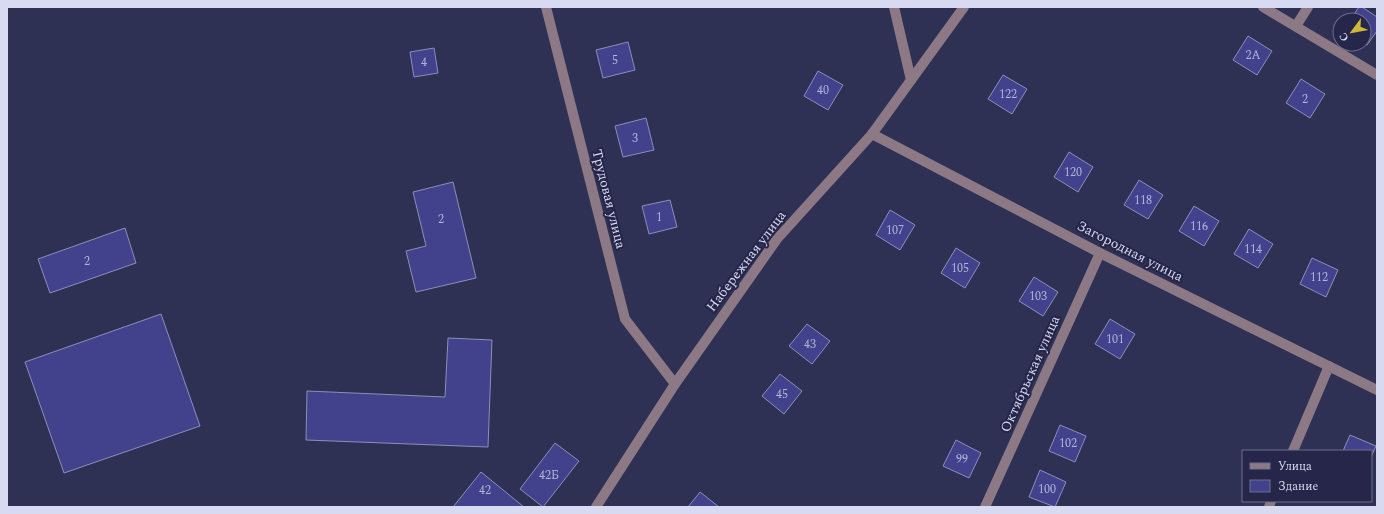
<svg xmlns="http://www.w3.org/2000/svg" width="1384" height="514" font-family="Spectral,serif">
<rect width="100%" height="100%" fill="#2e3154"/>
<!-- building -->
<g fill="#42428c" stroke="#8b8fba">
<path d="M 1359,7 L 1362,7 L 1377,17 L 1377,31 L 1367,45 L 1364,43 L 1364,20 L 1350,20 Z"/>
<path d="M 1248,36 L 1272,51 L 1257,75 L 1233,60 Z"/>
<path d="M 628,42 L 635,70 L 603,78 L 596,50 Z"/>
<path d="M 434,48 L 438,73 L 414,77 L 410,52 Z"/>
<path d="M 818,71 L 843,85 L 828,110 L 804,96 Z"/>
<path d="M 1003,75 L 1027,89 L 1012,114 L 988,99 Z"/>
<path d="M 1301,79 L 1325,94 L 1310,118 L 1286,103 Z"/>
<path d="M 646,118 L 654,150 L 623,157 L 615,126 Z"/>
<path d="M 1069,152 L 1093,167 L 1078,192 L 1054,177 Z"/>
<path d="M 1139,180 L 1163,195 L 1148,219 L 1124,205 Z"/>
<path d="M 453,182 L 476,278 L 416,292 L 406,251 L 426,246 L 413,192 Z"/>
<path d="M 670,200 L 677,227 L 649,234 L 642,206 Z"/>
<path d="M 1194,206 L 1219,221 L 1204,246 L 1179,231 Z"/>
<path d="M 890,210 L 915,225 L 900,250 L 876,235 Z"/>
<path d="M 125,228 L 136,263 L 50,293 L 38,259 Z"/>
<path d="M 1249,229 L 1273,244 L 1258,268 L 1234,254 Z"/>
<path d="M 956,248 L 980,263 L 965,288 L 941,273 Z"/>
<path d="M 1312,258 L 1338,270 L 1326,297 L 1300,284 Z"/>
<path d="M 1034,277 L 1058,292 L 1043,316 L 1019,301 Z"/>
<path d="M 161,314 L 200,426 L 64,473 L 25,362 Z"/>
<path d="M 1110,319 L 1135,334 L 1120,359 L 1095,344 Z"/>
<path d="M 807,324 L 830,341 L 812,364 L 789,346 Z"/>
<path d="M 448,338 L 492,340 L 488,447 L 306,440 L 307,391 L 445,397 Z"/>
<path d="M 780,374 L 802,391 L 784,414 L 762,396 Z"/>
<path d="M 1060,425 L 1086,436 L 1075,462 L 1049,451 Z"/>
<path d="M 1350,435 L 1376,446 L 1371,457 L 1371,451 L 1343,451 Z"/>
<path d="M 956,440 L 981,453 L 969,478 L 943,466 Z"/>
<path d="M 555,443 L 579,461 L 543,507 L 520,489 Z"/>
<path d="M 1040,470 L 1066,482 L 1055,507 L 1029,497 Z"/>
<path d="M 481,472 L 524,507 L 453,507 Z"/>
<path d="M 700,492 L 719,507 L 688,507 Z"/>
</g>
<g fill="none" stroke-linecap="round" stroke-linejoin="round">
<!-- minor -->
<g stroke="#8c7985" stroke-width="10">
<path d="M 546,7 L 625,319 L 675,384"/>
<path d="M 894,7 L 911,80"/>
<path d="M 1263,7 L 1377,75"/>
<path d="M 1296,26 L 1308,7"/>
<path d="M 872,134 L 1100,253 L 1377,390"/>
<path d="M 1293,451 L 1329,366"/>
<path d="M 596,507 L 675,384 L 777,239 L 872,134 L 964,7"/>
<path d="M 985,507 L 1100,253"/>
<path d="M 1269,507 L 1271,501"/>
</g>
</g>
<g text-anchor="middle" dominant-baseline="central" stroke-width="4" stroke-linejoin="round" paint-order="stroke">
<!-- number labels -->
<g font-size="12" fill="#b2b4d8">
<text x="1253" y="55">2А</text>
<text x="615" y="60">5</text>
<text x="424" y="62">4</text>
<text x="823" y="90">40</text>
<text x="1008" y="94">122</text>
<text x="1305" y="99">2</text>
<text x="635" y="138">3</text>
<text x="1073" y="172">120</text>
<text x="1143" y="200">118</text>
<text x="659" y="217">1</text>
<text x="441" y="219">2</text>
<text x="1199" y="226">116</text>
<text x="895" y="230">107</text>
<text x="1253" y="249">114</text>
<text x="87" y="261">2</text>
<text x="960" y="268">105</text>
<text x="1319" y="277">112</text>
<text x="1038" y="296">103</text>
<text x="1115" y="339">101</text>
<text x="810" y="344">43</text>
<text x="782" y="394">45</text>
<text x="1068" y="443">102</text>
<text x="962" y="459">99</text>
<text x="549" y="475">42Б</text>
<text x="1047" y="489">100</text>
<text x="485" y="490">42</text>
</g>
<!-- street labels -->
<g font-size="14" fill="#d7daf1" stroke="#252649">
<text transform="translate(609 199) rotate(76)">Трудовая улица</text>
<text transform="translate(1130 251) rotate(27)">Загородная улица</text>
<text transform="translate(746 261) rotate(-53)">Набережная улица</text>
<text transform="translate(1030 374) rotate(-66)">Октябрьская улица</text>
</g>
</g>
<!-- border -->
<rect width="1384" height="514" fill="none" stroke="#d7daf1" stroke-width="16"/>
<!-- legend -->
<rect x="1242" y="450" width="130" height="52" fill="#252649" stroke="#6c6e8c"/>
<rect x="1250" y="463" width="20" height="6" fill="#8c7985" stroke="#6c6e8c"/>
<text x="1278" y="470" font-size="12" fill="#d7daf1">Улица</text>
<rect x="1250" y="480" width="20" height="12" fill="#42428c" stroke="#6c6e8c"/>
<text x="1278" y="490" font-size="12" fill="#d7daf1">Здание</text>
<!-- north arrow -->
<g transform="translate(1352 32) rotate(238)"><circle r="19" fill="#252649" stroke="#6c6e8c"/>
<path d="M0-3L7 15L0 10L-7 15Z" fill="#ceb938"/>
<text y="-6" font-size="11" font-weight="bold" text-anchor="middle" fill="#d7daf1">С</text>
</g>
</svg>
